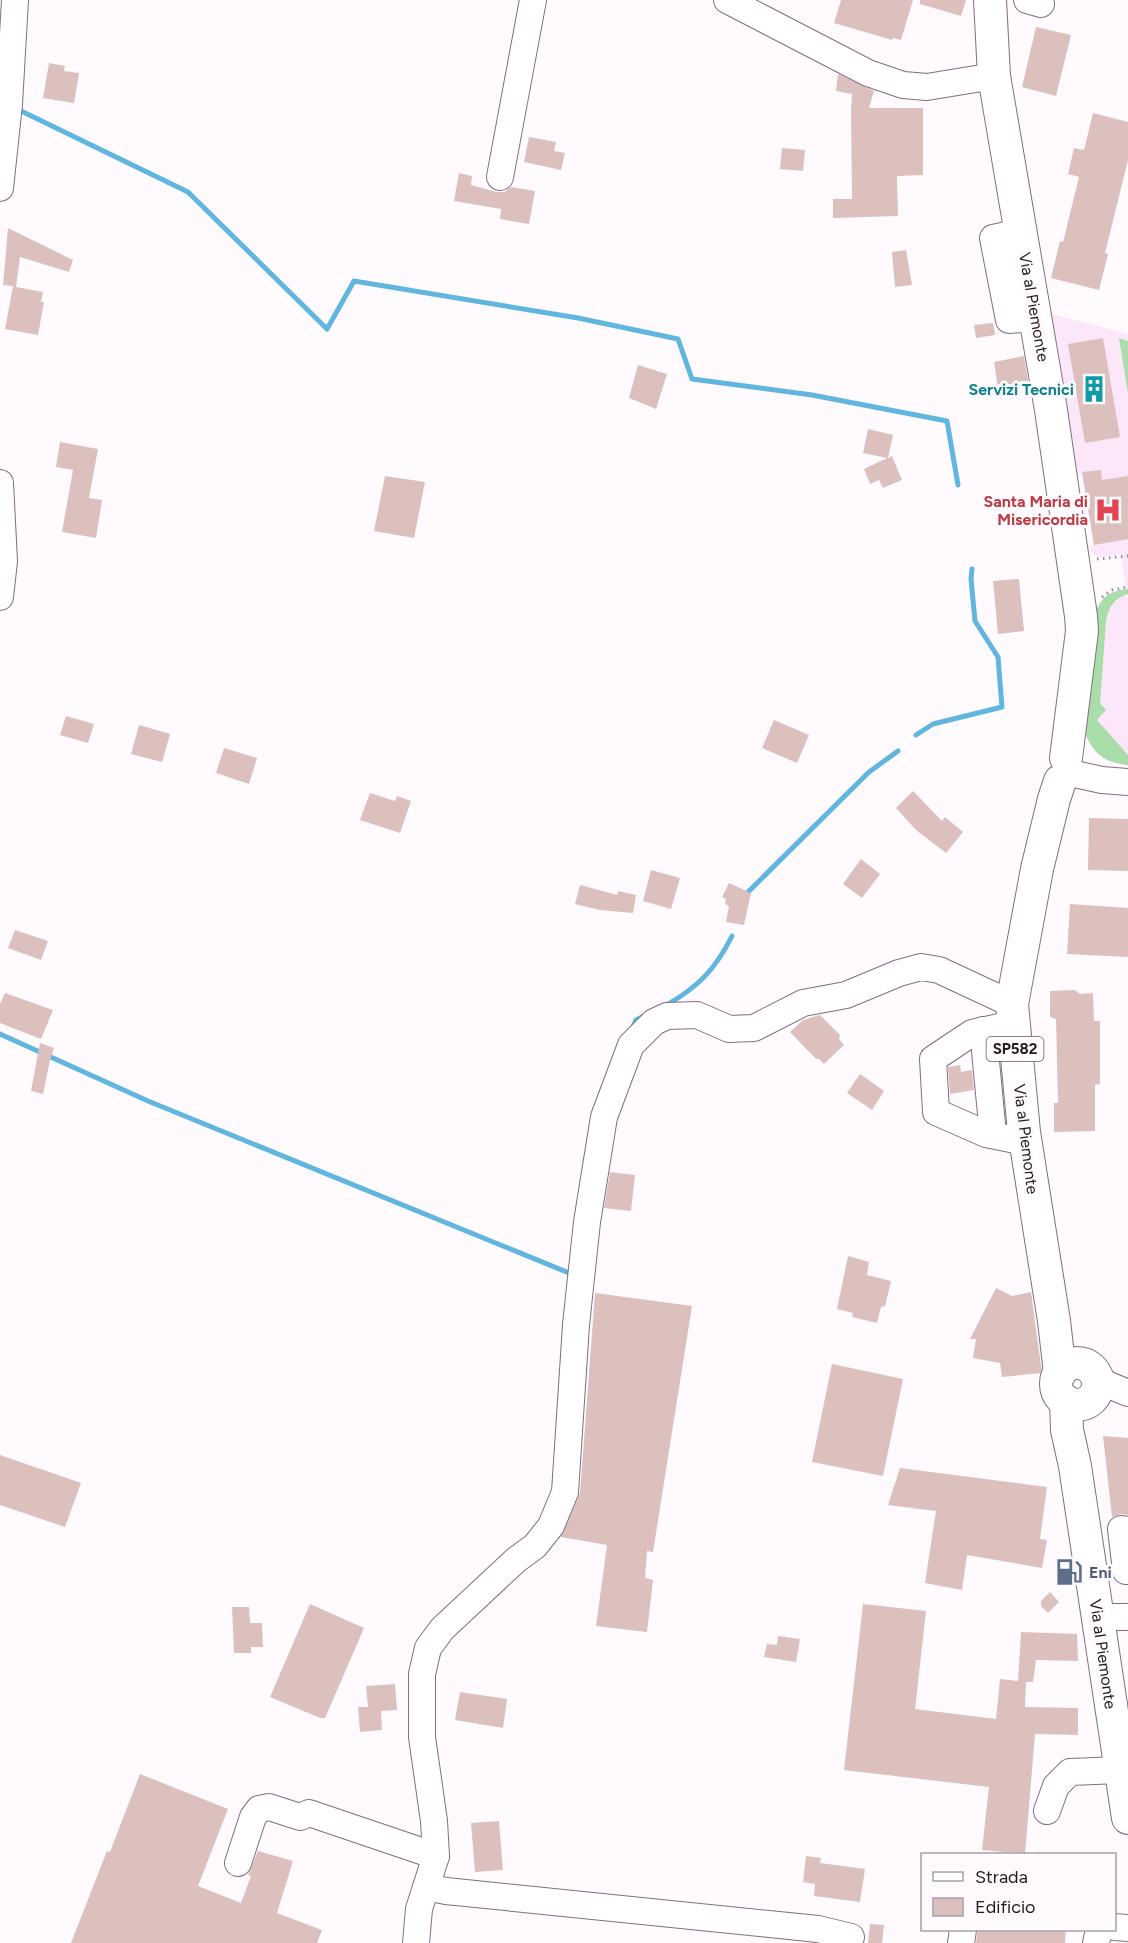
<svg xmlns="http://www.w3.org/2000/svg" width="1128" height="1943" font-family="Figtree,sans-serif">
<rect width="100%" height="100%" fill="#fefafe"/>
<!-- built -->
<path fill="#fce7fa" d="M 1051,314 L 1128,334 L 1128,765 L 1114,763 L 1104,759 L 1087,738 L 1096,609 L 1105,596 L 1113,592 L 1126,589 L 1121,554 L 1100,557 L 1094,555 L 1088,547 L 1094,545 L 1082,474 L 1074,475 Z"/>
<!-- green -->
<g fill="#a9ddaa">
<path d="M 1119,338 L 1128,341 L 1128,393 Z"/>
<path d="M 1128,589 L 1128,594 C 1114,598 1109,607 1106,621 L 1100,703 L 1106,710 L 1097,720 L 1128,755 L 1128,765 C 1103,762 1092,753 1084,730 L 1095,616 C 1100,597 1109,591 1128,589 Z"/>
</g>
<g fill="none" stroke-linecap="round" stroke-linejoin="round">
<!-- stream -->
<g stroke="#60b6df" stroke-width="5">
<path d="M 17,109 L 188,192 L 327,329 L 354,281 L 578,318 L 678,339 L 692,379 L 812,395 L 947,421 L 958,485"/>
<path d="M 916,735 L 933,724 L 1002,707 L 998,657 L 975,621 L 971,579 L 972,569"/>
<path d="M 745,898 L 746,894 L 869,772 L 898,751"/>
<path d="M 665,1006 C 698,987 715,970 732,936"/>
<path d="M 632,1029 L 636,1020 L 646,1015"/>
<path d="M 0,1034 L 148,1101 L 574,1275"/>
</g>
</g>
<!-- building -->
<g fill="#dcc0be">
<path d="M 841,0 L 913,0 L 901,40 L 893,38 L 892,40 L 834,23 Z"/>
<path d="M 920,0 L 966,0 L 961,16 L 920,4 Z"/>
<path d="M 1036,27 L 1071,35 L 1056,96 L 1022,87 Z"/>
<path d="M 49,63 L 65,66 L 64,71 L 79,73 L 74,103 L 43,98 Z"/>
<path d="M 838,74 L 874,91 L 869,108 L 923,108 L 923,175 L 897,176 L 898,216 L 833,218 L 833,199 L 852,199 L 851,110 L 852,94 L 836,91 Z"/>
<path d="M 1093,113 L 1128,122 L 1128,160 L 1105,253 L 1108,254 L 1099,290 L 1051,278 L 1060,241 L 1063,242 L 1079,177 L 1068,174 L 1074,148 L 1084,150 Z"/>
<path d="M 529,137 L 556,142 L 554,151 L 565,153 L 561,170 L 524,162 Z"/>
<path d="M 782,148 L 805,150 L 803,171 L 780,169 Z"/>
<path d="M 459,173 L 472,176 L 471,185 L 497,192 L 504,192 L 511,187 L 535,191 L 529,224 L 500,219 L 501,209 L 454,201 Z"/>
<path d="M 8,228 L 73,260 L 69,272 L 20,257 L 16,287 L 43,292 L 41,302 L 44,302 L 38,335 L 5,329 L 13,286 L 3,285 Z"/>
<path d="M 906,250 L 912,285 L 895,287 L 892,252 Z"/>
<path d="M 993,323 L 995,335 L 976,338 L 974,325 Z"/>
<path d="M 1103,338 L 1120,437 L 1085,443 L 1068,344 Z"/>
<path d="M 1024,356 L 1029,387 L 1017,389 L 1016,386 L 998,388 L 994,362 Z"/>
<path d="M 638,365 L 667,374 L 656,409 L 629,398 Z"/>
<path d="M 868,429 L 893,435 L 888,458 L 892,456 L 902,480 L 883,488 L 879,480 L 870,484 L 864,469 L 887,458 L 863,453 Z"/>
<path d="M 60,442 L 98,449 L 89,498 L 102,500 L 96,538 L 62,532 L 73,470 L 56,467 Z"/>
<path d="M 1101,470 L 1102,480 L 1128,476 L 1128,539 L 1094,545 L 1082,472 Z"/>
<path d="M 385,476 L 425,482 L 414,538 L 374,531 Z"/>
<path d="M 1019,579 L 1024,631 L 998,634 L 993,581 Z"/>
<path d="M 66,716 L 94,724 L 88,743 L 60,735 Z"/>
<path d="M 774,720 L 809,735 L 797,763 L 762,748 Z"/>
<path d="M 139,725 L 170,734 L 162,762 L 131,754 Z"/>
<path d="M 224,748 L 257,758 L 249,784 L 216,773 Z"/>
<path d="M 913,791 L 942,821 L 945,817 L 963,832 L 946,853 L 916,830 L 896,808 Z"/>
<path d="M 370,793 L 395,801 L 397,796 L 411,801 L 400,833 L 360,820 Z"/>
<path d="M 1089,818 L 1128,819 L 1128,871 L 1088,870 Z"/>
<path d="M 861,859 L 880,874 L 862,898 L 843,884 Z"/>
<path d="M 651,870 L 680,878 L 671,909 L 643,901 Z"/>
<path d="M 729,883 L 751,893 L 744,925 L 726,922 L 729,906 L 725,904 L 726,899 L 722,897 Z"/>
<path d="M 580,885 L 617,895 L 618,891 L 636,895 L 633,913 L 600,910 L 575,904 Z"/>
<path d="M 1070,904 L 1128,908 L 1128,957 L 1067,954 Z"/>
<path d="M 15,930 L 48,941 L 41,960 L 8,948 Z"/>
<path d="M 1075,990 L 1080,994 L 1093,993 L 1094,1021 L 1100,1021 L 1100,1084 L 1095,1085 L 1095,1131 L 1054,1132 L 1054,1103 L 1058,1103 L 1056,1019 L 1050,1017 L 1050,991 Z"/>
<path d="M 5,993 L 53,1010 L 41,1039 L 0,1023 L 0,1004 Z"/>
<path d="M 820,1015 L 840,1035 L 839,1039 L 844,1045 L 824,1064 L 819,1059 L 816,1059 L 790,1032 L 803,1020 Z"/>
<path d="M 40,1043 L 54,1048 L 50,1060 L 43,1094 L 31,1091 Z"/>
<path d="M 960,1065 L 961,1072 L 972,1070 L 974,1090 L 950,1094 L 948,1067 Z"/>
<path d="M 860,1074 L 884,1091 L 872,1110 L 847,1093 Z"/>
<path d="M 610,1172 L 635,1175 L 631,1211 L 604,1208 Z"/>
<path d="M 848,1256 L 869,1262 L 867,1275 L 891,1281 L 885,1306 L 881,1307 L 877,1323 L 852,1317 L 853,1313 L 837,1309 Z"/>
<path d="M 996,1288 L 1012,1296 L 1031,1292 L 1042,1373 L 1002,1377 L 1000,1363 L 973,1358 L 976,1339 L 970,1339 Z"/>
<path d="M 595,1293 L 692,1306 L 653,1552 L 647,1551 L 645,1578 L 653,1580 L 647,1632 L 596,1626 L 607,1545 L 561,1537 L 580,1493 Z"/>
<path d="M 832,1364 L 903,1379 L 883,1476 L 812,1462 Z"/>
<path d="M 1103,1436 L 1128,1438 L 1128,1515 L 1122,1514 L 1112,1517 Z"/>
<path d="M 0,1455 L 81,1483 L 65,1527 L 0,1505 Z"/>
<path d="M 900,1468 L 1047,1487 L 1040,1539 L 1047,1540 L 1042,1568 L 967,1555 L 962,1590 L 925,1583 L 936,1511 L 888,1505 Z"/>
<path d="M 1050,1592 L 1059,1602 L 1048,1613 L 1041,1606 L 1041,1601 Z"/>
<path d="M 310,1604 L 364,1628 L 325,1718 L 320,1718 L 270,1697 Z"/>
<path d="M 863,1604 L 926,1611 L 915,1709 L 996,1719 L 1000,1679 L 1018,1681 L 1021,1632 L 1077,1634 L 1078,1661 L 1036,1660 L 1033,1682 L 1026,1682 L 1025,1707 L 1078,1708 L 1078,1735 L 1035,1734 L 1025,1854 L 982,1850 L 989,1787 L 844,1770 Z"/>
<path d="M 232,1607 L 249,1607 L 250,1623 L 262,1623 L 263,1647 L 251,1647 L 251,1653 L 234,1653 Z"/>
<path d="M 778,1636 L 800,1639 L 796,1662 L 764,1657 L 767,1644 L 777,1645 Z"/>
<path d="M 395,1684 L 397,1710 L 381,1711 L 382,1730 L 360,1732 L 358,1707 L 368,1707 L 366,1686 Z"/>
<path d="M 460,1692 L 507,1699 L 503,1728 L 455,1720 Z"/>
<path d="M 140,1774 L 228,1809 L 198,1886 L 241,1903 L 251,1876 L 248,1875 L 258,1851 L 293,1861 L 277,1913 L 322,1930 L 317,1943 L 71,1943 L 107,1851 L 110,1852 Z"/>
<path d="M 499,1821 L 503,1870 L 475,1872 L 471,1823 Z"/>
<path d="M 806,1856 L 821,1858 L 820,1863 L 865,1869 L 860,1902 L 814,1896 L 815,1884 L 803,1882 Z"/>
<path d="M 870,1924 L 884,1925 L 882,1943 L 868,1943 Z"/>
<path d="M 978,1929 L 1066,1929 L 1065,1943 L 976,1943 Z"/>
</g>
<g fill="none" stroke-linecap="round" stroke-linejoin="round">
<defs>
<g id="minor">
<path d="M 727,0 L 868,73 L 903,85 L 927,87 L 994,76"/>
<path d="M 1027,0 L 1041,4"/>
<path d="M 500,177 L 533,0"/>
<path d="M 0,188 L 9,104 L 15,0"/>
<path d="M 1021,232 L 993,238 L 1009,320 L 1036,318"/>
<path d="M 0,483 L 4,561 L 0,597"/>
<path d="M 1079,775 L 1102,780 L 1128,782"/>
<path d="M 1013,1024 L 972,1033 L 933,1059 L 936,1112 L 986,1134 L 1025,1142"/>
<path d="M 983,1030 L 993,1135"/>
<path d="M 1097,1380 L 1128,1393"/>
<path d="M 1128,1530 L 1121,1529 L 1126,1571 L 1128,1571"/>
<path d="M 1097,1617 L 1128,1617"/>
<path d="M 1047,1811 L 1056,1786 L 1070,1772 L 1120,1770"/>
<path d="M 238,1863 L 253,1817 L 259,1809 L 269,1807 L 300,1817 L 309,1813 L 436,1856"/>
<path d="M 426,1887 L 446,1891 L 818,1929 L 851,1937"/>
<path d="M 1114,1927 L 1128,1928"/>
<path d="M 416,1943 L 419,1909 L 436,1856 L 434,1821 L 422,1737 L 422,1674 L 428,1648 L 442,1629 L 516,1560 L 535,1546 L 551,1526 L 565,1492 L 576,1325 L 587,1222 L 604,1117 L 631,1045 L 654,1022 L 667,1016 L 697,1015 L 729,1029 L 754,1028 L 803,1003 L 846,995 L 899,973 L 921,967 L 939,970 L 1012,1004"/>
<path d="M 961,1943 L 963,1930"/>
<path d="M 1096,1943 L 1099,1930"/>
</g>
<g id="major">
<path d="M 990,0 L 994,76 L 1051,410 L 1081,616 L 1082,631 L 1066,758"/>
<circle cx="1077" cy="1384" r="21"/>
<path d="M 1060,1373 L 1054,1321 L 1024,1132 L 1012,1004 L 1037,869 L 1054,799 L 1060,781"/>
<path d="M 1066,1401 L 1067,1430 L 1075,1466 L 1128,1818"/>
</g>
</defs>
<!-- minor casing -->
<use href="#minor" stroke="#806e7e" stroke-width="28"/>
<!-- major casing -->
<use href="#major" stroke="#806e7e" stroke-width="34"/>
<!-- path -->
<g stroke="#908b90" stroke-width="3" stroke-dasharray="1.5 4.5" stroke-linecap="butt">
<path d="M 1097,559 L 1128,556"/>
<path d="M 1102,597 L 1112,590 L 1128,587"/>
</g>
<!-- minor -->
<use href="#minor" stroke="#fff" stroke-width="26"/>
<!-- major -->
<use href="#major" stroke="#fff" stroke-width="32"/>
</g>
<!-- icons -->
<defs>
<symbol id="building-bare" viewBox="-9 -9 18 18"><path d="M-4-6H4V6H1V3H-1V6H-4ZM-2.5-4.3h1.7v1.8h-1.7ZM.8-4.3h1.7v1.8H.8ZM-2.5-1h1.7V.8h-1.7ZM.8-1h1.7V.8H.8Z" fill="#0f9aa8" stroke="#fefafe" stroke-width="2.5" paint-order="stroke"/></symbol>
<symbol id="hospital-bare" viewBox="-9 -9 18 18"><path d="M-5-5h3v3.5h4V-5h3V5h-3V1.5h-4V5h-3Z" fill="#e0444e" stroke="#fefafe" stroke-width="2.5" paint-order="stroke"/></symbol>
<symbol id="fuel-bare" viewBox="-9 -9 18 18"><path d="M-5.5-6h7V0h2V4h1.3V-2.5L3-4.5l.8-.8L6-3V5H2.5V1h-1V6h-7ZM-4.2-4.7v3.2H.2V-4.7Z" fill="#5c6f8a" stroke="#fefafe" stroke-width="2.5" paint-order="stroke"/></symbol>
</defs>
<g fill-rule="evenodd">
<use href="#building-bare" x="1075" y="370" width="38" height="38"/>
<use href="#hospital-bare" x="1089" y="491" width="38" height="38"/>
<use href="#fuel-bare" x="1050" y="1553" width="38" height="38"/>
</g>
<g text-anchor="middle" dominant-baseline="central" stroke-width="6" stroke-linejoin="round" paint-order="stroke">
<!-- shield labels -->
<rect fill="#fefafe" stroke="#645e64" stroke-width="1.5" x="986.5" y="1037" width="57" height="24" rx="4.5"/>
<g font-size="15" font-weight="bold" fill="#221b22">
<text x="1015" y="1049">SP582</text>
</g>
<!-- street labels -->
<g font-size="16" fill="#221b22" stroke="#fefafe">
<text transform="translate(1034 307) rotate(80)">Via al Piemonte</text>
<text transform="translate(1026 1139) rotate(83)">Via al Piemonte</text>
<text transform="translate(1103 1654) rotate(82)">Via al Piemonte</text>
</g>
<!-- culture labels -->
<g font-size="16" font-weight="bold" fill="#0d838f" stroke="#fefafe" text-anchor="end">
<text x="1074" y="389">Servizi Tecnici</text>
</g>
<!-- health labels -->
<g font-size="16" font-weight="bold" fill="#be3a42" stroke="#fefafe" text-anchor="end">
<text x="1088" y="501">Santa Maria di<tspan x="1088" dy="18">Misericordia</tspan></text>
</g>
<!-- service labels -->
<g font-size="16" font-weight="bold" fill="#4e5e75" stroke="#fefafe" text-anchor="start">
<text x="1089" y="1572">Eni</text>
</g>
</g>
<!-- legend -->
<rect x="921" y="1853" width="195" height="78" fill="#fefafe" stroke="#a6a1a6" stroke-width="1.5"/>
<rect x="933" y="1872" width="30" height="9" fill="#ffffff" stroke="#a6a1a6" stroke-width="1.5"/>
<text x="975" y="1883" font-size="18" fill="#221b22">Strada</text>
<rect x="933" y="1898" width="30" height="18" fill="#dcc0be" stroke="#a6a1a6" stroke-width="1.5"/>
<text x="975" y="1913" font-size="18" fill="#221b22">Edificio</text>
</svg>
